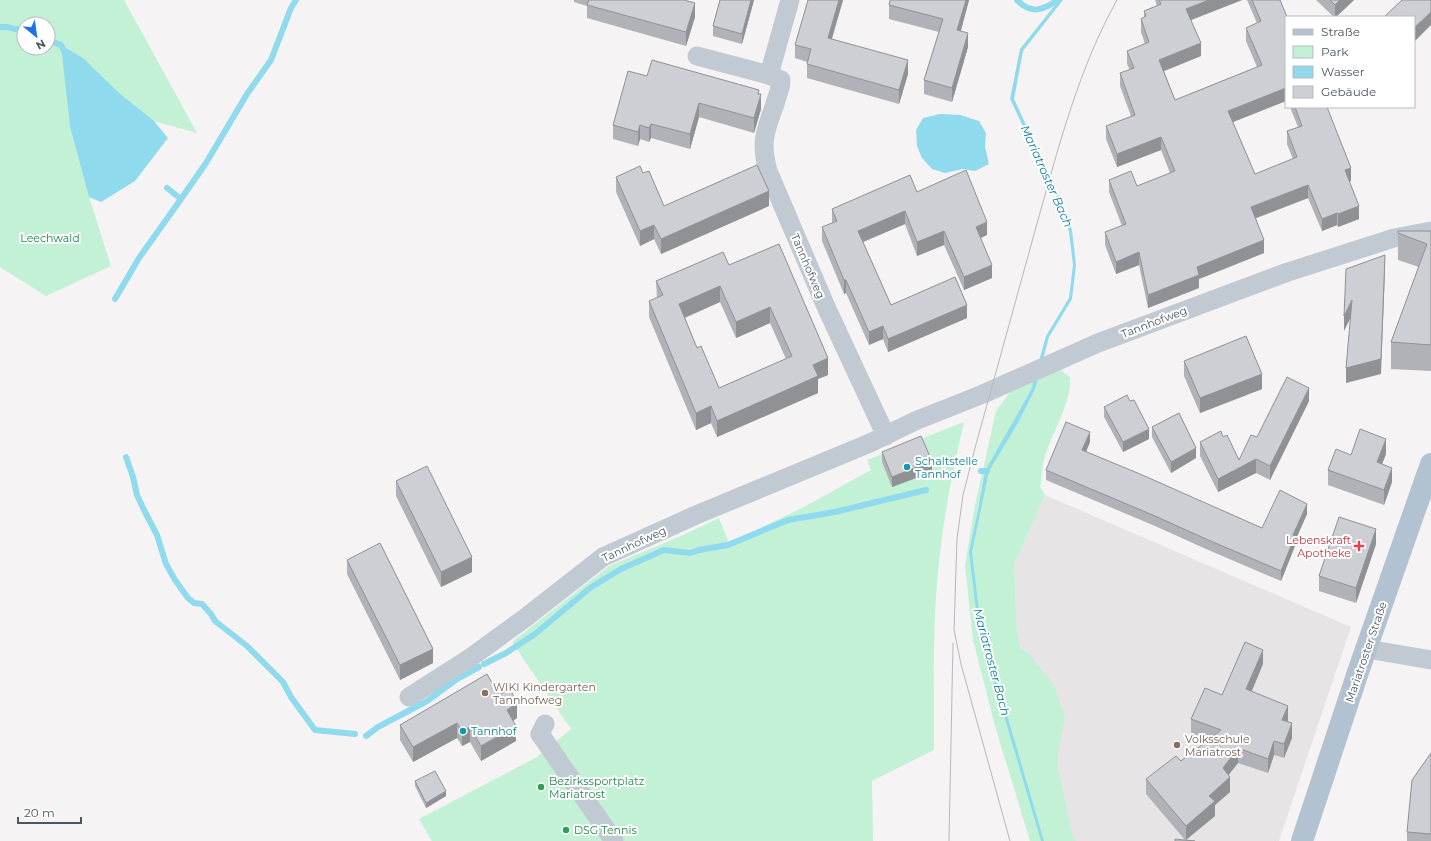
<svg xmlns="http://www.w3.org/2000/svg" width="1431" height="841" font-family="Montserrat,sans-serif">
<rect width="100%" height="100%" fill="#f5f3f3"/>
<!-- education -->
<path fill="#e6e4e5" d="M 1045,495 L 1351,627 L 1279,841 L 1066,841 L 1017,631 L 1014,565 Z"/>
<!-- green -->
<g fill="#c3f1d5" fill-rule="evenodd">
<path d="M 0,0 L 124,0 L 197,133 L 154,121 L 118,92 L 89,197 L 111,266 L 46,296 L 0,267 ZM 24,24 L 48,24 L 48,48 L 24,48 Z"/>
<path d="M 1059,369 L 1070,377 C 1073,398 1053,432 1046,453 C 1042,464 1042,476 1040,487 L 1045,495 L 1014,565 L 1017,631 L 1021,649 L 1029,654 L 1054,685 L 1065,717 L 1060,742 L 1057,764 L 1072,834 L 1076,841 L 1030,841 L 995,726 L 973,640 L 965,565 L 975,505 L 996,411 L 1014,387 Z"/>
<path d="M 964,422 C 954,465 945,508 940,553 C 932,618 934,684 934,750 L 872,781 L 873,841 L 432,841 L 419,819 L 537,757 L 571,729 L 512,642 L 609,566 L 679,537 L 719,518 L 729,543 L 802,508 L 871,470 L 867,460 Z"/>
</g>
<!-- water -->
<g fill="#90daee">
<path d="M 1059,0 L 1063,0 L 1023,51 L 1014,99 L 1060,198 L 1072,230 L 1076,265 L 1072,299 L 1049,337 L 1035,389 L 1018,423 L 989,471 L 972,552 L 979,611 L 985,640 L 1044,841 L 1041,841 L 982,641 L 976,610 L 969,552 L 978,510 L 985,471 L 1031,390 L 1046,336 L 1069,298 L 1073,265 L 1069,232 L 1058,200 L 1010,99 L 1020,49 Z"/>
<path d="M 61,45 L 83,58 L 118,92 L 154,121 L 168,138 L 135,181 L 101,202 L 89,197 L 70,126 Z"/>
<path d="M 940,114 L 960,115 L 979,121 L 986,133 L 985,147 L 989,164 L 975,171 L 963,169 L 945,173 L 932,169 L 922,158 L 917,146 L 916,130 L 923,118 Z"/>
</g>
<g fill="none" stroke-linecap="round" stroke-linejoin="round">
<!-- stream -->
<g stroke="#90daee" stroke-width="6">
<path d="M 1017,0 C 1031,15 1043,10 1058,0"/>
<path d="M 0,27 L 7,27 L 24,31"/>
<path d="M 48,40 L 61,45 L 65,53"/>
<path d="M 167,188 L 181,199 L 206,163 L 247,94 L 271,60 L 291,8 L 296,0"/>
<path d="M 115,299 L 139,258 L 181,199"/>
<path d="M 126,457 L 133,477 L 137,495 L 144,510 L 157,535 L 166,564 L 175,580 L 188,598 L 194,603 L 202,604 L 211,614 L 215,621 L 247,646 L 283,682 L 291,697 L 315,730 L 355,734"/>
<path d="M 981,471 L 987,471"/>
<path d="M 484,664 L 506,653 L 535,634 L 590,588 L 621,569 L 664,550 L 690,553 L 699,550 L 728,545 L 788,520 L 835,512 L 926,490"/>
<path d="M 366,736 L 378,727 L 427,701 L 457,679 L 479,667"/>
</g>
<!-- street -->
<g stroke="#c1cad2" stroke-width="19">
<path d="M 697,56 L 769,75 L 781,80 C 781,88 777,96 775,104 C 765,132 760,142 768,171 L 827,309 L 886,436"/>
<path d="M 769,75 L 790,0"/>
<path d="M 1367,649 L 1431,660"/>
<path d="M 409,697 L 470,658 L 525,618 L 603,557 L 696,515 L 870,443 L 915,421 L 983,394 L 1098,343 L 1288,272 L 1394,238 L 1431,231"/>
<path d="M 545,724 L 540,734 L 614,841"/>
</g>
<!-- primary -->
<path stroke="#b3c2d1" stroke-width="22" d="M 1302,841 L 1358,672 L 1431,464"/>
<!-- tram -->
<g stroke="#b5b8bd" stroke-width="1">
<path d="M 949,841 L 953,643"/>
<path d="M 1010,841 L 961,664 L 954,630 L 957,539 L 963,495 L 975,448 C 996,372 1017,296 1038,220 C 1059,145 1079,68 1117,0"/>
</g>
</g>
<!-- wall -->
<g fill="#b0b2b7" fill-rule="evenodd">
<path d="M 574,0 L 684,0 L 695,17 L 686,46 L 587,18 L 587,6 L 574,2 Z"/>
<path d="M 720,0 L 754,0 L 742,44 L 713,36 L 713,26 Z"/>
<path d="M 843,0 L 832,39 L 908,74 L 899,104 L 807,78 L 807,62 L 795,58 L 795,45 Z"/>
<path d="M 969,0 L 961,31 L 968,47 L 952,102 L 924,94 L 924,80 L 939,32 L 889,19 L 889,5 Z"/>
<path d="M 1155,0 L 1242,0 L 1191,20 L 1201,56 L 1164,71 L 1175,100 L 1257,67 L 1246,41 L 1246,28 L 1257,23 L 1247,0 L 1280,0 L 1286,17 L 1286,101 L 1233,122 L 1255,174 L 1293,159 L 1287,144 L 1287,131 L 1298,127 L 1290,107 L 1327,107 L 1351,181 L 1349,182 L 1359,219 L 1338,227 L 1337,225 L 1322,231 L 1308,198 L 1256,218 L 1264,253 L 1199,279 L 1199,288 L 1148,308 L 1139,265 L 1116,274 L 1105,245 L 1105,232 L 1122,226 L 1109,192 L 1109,180 L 1137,186 L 1170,173 L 1161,150 L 1117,167 L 1106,139 L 1106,126 L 1131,116 L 1120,86 L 1120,73 L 1130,70 L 1127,64 L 1127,51 L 1145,44 L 1141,32 L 1141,19 L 1144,17 L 1144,11 L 1157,6 Z"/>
<path d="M 1316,0 L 1354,0 L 1336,17 L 1334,17 Z"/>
<path d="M 647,76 L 759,94 L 761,109 L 754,133 L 699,117 L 690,149 L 651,138 L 649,142 L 640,139 L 638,146 L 613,139 L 613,125 Z"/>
<path d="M 643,173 L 664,206 L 769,206 L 661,254 L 654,239 L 640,246 L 616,192 L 616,177 Z"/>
<path d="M 917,192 L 987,235 L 981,238 L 992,278 L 964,290 L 944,245 L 917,256 L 905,224 L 863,242 L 891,305 L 967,318 L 888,352 L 883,339 L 869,345 L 846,293 L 844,294 L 822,241 L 822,227 L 832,223 L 832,209 Z"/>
<path d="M 1431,231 L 1431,371 L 1391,369 L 1391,342 L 1419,267 L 1398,260 L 1398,233 Z"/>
<path d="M 779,244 L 828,375 L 818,379 L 818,393 L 717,437 L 711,423 L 696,430 L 649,317 L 649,301 L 657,298 L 656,281 L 729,265 ZM 720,302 L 736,338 L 770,323 L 786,359 L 719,388 L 697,348 L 685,318 Z"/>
<path d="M 1184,361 L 1262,389 L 1200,413 L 1184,376 Z"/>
<path d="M 1309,401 L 1270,480 L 1256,473 L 1218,492 L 1200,456 L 1200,442 L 1223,437 L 1239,460 L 1257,437 Z"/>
<path d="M 1104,407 L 1149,439 L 1123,452 L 1104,417 Z"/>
<path d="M 1152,427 L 1196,458 L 1171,473 L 1152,437 Z"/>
<path d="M 1090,442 L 1086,452 L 1262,528 L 1307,514 L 1295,541 L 1295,546 L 1281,581 L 1206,549 L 1155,526 L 1046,480 L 1046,470 Z"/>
<path d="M 882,452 L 932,472 L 892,487 L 882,462 Z"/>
<path d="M 1386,454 L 1382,464 L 1392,482 L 1384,505 L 1328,485 L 1328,470 L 1351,455 Z"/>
<path d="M 396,481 L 472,572 L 441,587 L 396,496 Z"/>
<path d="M 1376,544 L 1356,603 L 1319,591 L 1319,576 Z"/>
<path d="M 347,560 L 433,663 L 400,680 L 347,574 Z"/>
<path d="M 1263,664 L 1252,691 L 1288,720 L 1287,722 L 1292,738 L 1284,758 L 1274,755 L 1268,773 L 1238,763 L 1228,775 L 1230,792 L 1215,805 L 1215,816 L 1185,840 L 1146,794 L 1146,779 L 1181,761 L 1208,740 L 1191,733 L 1191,719 Z"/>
<path d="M 499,695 L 517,718 L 513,721 L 516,741 L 481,761 L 470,742 L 462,746 L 457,738 L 413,762 L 400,740 L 400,725 Z"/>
<path d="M 1431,753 L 1431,841 L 1407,841 L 1407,832 Z"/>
<path d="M 415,781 L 446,796 L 426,808 L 415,786 Z"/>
</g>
<!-- shaded-wall -->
<g fill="#909195">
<path d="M 751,0 L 754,0 L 742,44 L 742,34 Z"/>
<path d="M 839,0 L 843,0 L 828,51 L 828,38 Z"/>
<path d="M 966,0 L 969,0 L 957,44 L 957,30 Z"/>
<path d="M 1209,0 L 1242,0 L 1186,22 L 1186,9 Z"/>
<path d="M 1340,0 L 1354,0 L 1336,17 L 1335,17 L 1335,5 Z"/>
<path d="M 695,3 L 695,17 L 686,46 L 686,32 Z"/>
<path d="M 1431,12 L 1431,25 L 1414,42 L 1414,28 Z"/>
<path d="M 968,33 L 968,47 L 952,102 L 952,88 Z"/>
<path d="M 1201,43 L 1201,56 L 1159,73 L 1159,60 Z"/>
<path d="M 908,60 L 908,74 L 899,104 L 899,90 Z"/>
<path d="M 1286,88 L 1286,101 L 1228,124 L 1228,111 Z"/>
<path d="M 759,90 L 759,103 L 761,94 L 761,109 L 754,133 L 754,118 Z"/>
<path d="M 699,103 L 699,117 L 690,149 L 690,134 Z"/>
<path d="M 651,124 L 651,138 L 649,142 L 649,128 Z"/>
<path d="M 640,125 L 640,139 L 638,146 L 638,132 Z"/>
<path d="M 1161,137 L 1161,150 L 1117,167 L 1117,154 Z"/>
<path d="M 1351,168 L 1351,181 L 1345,183 L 1345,170 Z"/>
<path d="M 1308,185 L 1308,198 L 1251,220 L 1251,207 Z"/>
<path d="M 769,191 L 769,206 L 661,254 L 661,239 Z"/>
<path d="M 1359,206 L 1359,219 L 1338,227 L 1338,214 Z"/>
<path d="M 905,211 L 905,224 L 858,244 L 858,231 Z"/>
<path d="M 1337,213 L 1337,225 L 1322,231 L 1322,219 Z"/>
<path d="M 987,222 L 987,235 L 976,240 L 976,227 Z"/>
<path d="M 654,225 L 654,239 L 640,246 L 640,231 Z"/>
<path d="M 944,231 L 944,245 L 917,256 L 917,242 Z"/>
<path d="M 1264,240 L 1264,253 L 1199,279 L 1199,288 L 1148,308 L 1148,295 L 1197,267 Z"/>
<path d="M 1139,252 L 1139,265 L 1116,274 L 1116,262 Z"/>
<path d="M 1385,255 L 1385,270 L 1381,374 L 1346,383 L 1346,368 Z"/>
<path d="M 992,265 L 992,278 L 964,290 L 964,277 Z"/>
<path d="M 844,280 L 846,280 L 846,293 L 844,294 Z"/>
<path d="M 720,286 L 720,302 L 679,320 L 679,304 Z"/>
<path d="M 1352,300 L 1352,315 L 1344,331 L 1344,316 Z"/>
<path d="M 967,305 L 967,318 L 888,352 L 888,339 Z"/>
<path d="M 770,307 L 770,323 L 736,338 L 736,322 Z"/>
<path d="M 883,326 L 883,339 L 869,345 L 869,332 Z"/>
<path d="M 828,358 L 828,375 L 818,379 L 818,393 L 717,437 L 717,421 L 813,365 Z"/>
<path d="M 1262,374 L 1262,389 L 1200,413 L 1200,398 Z"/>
<path d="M 1309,388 L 1309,401 L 1270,480 L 1270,466 Z"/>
<path d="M 711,406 L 711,423 L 696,430 L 696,413 Z"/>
<path d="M 1149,429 L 1149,439 L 1123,452 L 1123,442 Z"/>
<path d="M 1090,432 L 1090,442 L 1082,461 L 1082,450 Z"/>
<path d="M 1386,439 L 1386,454 L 1377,477 L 1377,462 Z"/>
<path d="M 1196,448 L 1196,458 L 1171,473 L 1171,462 Z"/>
<path d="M 1256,459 L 1256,473 L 1218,492 L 1218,479 Z"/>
<path d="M 932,461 L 932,472 L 892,487 L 892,477 Z"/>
<path d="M 1392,468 L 1392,482 L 1384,505 L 1384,490 Z"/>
<path d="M 1307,504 L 1307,514 L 1295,541 L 1295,546 L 1281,581 L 1281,571 L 1293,535 Z"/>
<path d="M 1376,529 L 1376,544 L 1356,603 L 1356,588 Z"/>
<path d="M 472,557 L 472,572 L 441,587 L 441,572 Z"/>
<path d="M 433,649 L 433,663 L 400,680 L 400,665 Z"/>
<path d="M 1263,650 L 1263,664 L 1246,704 L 1246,689 Z"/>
<path d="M 517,703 L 517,718 L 507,725 L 507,710 Z"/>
<path d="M 1288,706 L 1288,720 L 1282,735 L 1282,720 Z"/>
<path d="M 457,723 L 457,738 L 413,762 L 413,747 Z"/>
<path d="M 1292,723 L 1292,738 L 1284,758 L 1284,744 Z"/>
<path d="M 516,726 L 516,741 L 481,761 L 481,746 Z"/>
<path d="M 470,727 L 470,742 L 462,746 L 462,731 Z"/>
<path d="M 1274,741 L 1274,755 L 1268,773 L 1268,759 Z"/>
<path d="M 1238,748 L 1238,763 L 1223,782 L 1223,768 Z"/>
<path d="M 1230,777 L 1230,792 L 1215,805 L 1215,816 L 1186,840 L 1186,826 L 1209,796 Z"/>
<path d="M 446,791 L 446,796 L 426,808 L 426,803 Z"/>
</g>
<!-- building -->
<g fill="#cdcfd5" stroke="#909195" fill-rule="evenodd">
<path d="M 589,0 L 684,0 L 695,3 L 686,32 L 587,5 Z"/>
<path d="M 720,0 L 751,0 L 742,34 L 713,26 Z"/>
<path d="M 808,0 L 839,0 L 828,38 L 908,60 L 899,90 L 807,64 L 811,49 L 795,45 Z"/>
<path d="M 890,0 L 966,0 L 957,30 L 968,33 L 952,88 L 924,80 L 943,19 L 889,5 Z"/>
<path d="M 1159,0 L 1209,0 L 1186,9 L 1201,43 L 1159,60 L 1175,100 L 1262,65 L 1246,28 L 1261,21 L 1252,0 L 1280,0 L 1287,17 L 1286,17 L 1286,88 L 1228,111 L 1255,174 L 1297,157 L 1287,131 L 1302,126 L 1295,107 L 1327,107 L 1351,168 L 1345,170 L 1359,206 L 1338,214 L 1337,213 L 1322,219 L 1308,185 L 1251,207 L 1264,240 L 1197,267 L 1199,275 L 1148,295 L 1139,252 L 1116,262 L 1105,232 L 1126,224 L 1109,180 L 1131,171 L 1137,186 L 1175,171 L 1161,137 L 1117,154 L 1106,126 L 1135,115 L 1120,73 L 1134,68 L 1127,51 L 1149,42 L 1141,19 L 1146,16 L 1144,11 L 1161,4 Z"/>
<path d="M 1330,0 L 1340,0 L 1335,5 Z"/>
<path d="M 1402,0 L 1431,0 L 1431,12 L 1414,28 L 1414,17 L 1384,17 Z"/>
<path d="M 652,60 L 759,90 L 758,94 L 761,94 L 754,118 L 699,103 L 690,134 L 651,124 L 649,128 L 640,125 L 638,132 L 613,125 L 628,71 L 647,76 Z"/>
<path d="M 757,165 L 769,191 L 661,239 L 654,225 L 640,231 L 616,177 L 640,166 L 643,173 L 649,171 L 664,206 Z"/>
<path d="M 966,170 L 987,222 L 976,227 L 992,265 L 964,277 L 944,231 L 917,242 L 905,211 L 858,231 L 891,305 L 955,277 L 967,305 L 888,339 L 883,326 L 869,332 L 846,280 L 844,280 L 822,227 L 837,221 L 832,209 L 910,175 L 917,192 Z"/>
<path d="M 1398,231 L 1431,231 L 1431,345 L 1391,342 L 1427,244 L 1398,233 Z"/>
<path d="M 779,244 L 828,358 L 813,365 L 818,376 L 717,421 L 711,406 L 696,413 L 649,301 L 663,295 L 656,281 L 723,252 L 729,265 ZM 720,286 L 736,322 L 770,307 L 792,356 L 719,388 L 701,346 L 697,348 L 679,304 Z"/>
<path d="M 1385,255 L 1381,359 L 1346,368 L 1352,300 L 1344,316 L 1346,269 Z"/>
<path d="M 1246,336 L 1262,374 L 1200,398 L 1184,361 Z"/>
<path d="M 1287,377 L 1309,388 L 1270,466 L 1256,459 L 1218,479 L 1200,442 L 1221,431 L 1223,437 L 1227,435 L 1239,460 L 1251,435 L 1257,437 Z"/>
<path d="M 1127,395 L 1130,401 L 1134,400 L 1149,429 L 1123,442 L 1104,407 Z"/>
<path d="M 1179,413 L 1196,448 L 1171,462 L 1152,427 Z"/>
<path d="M 1066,422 L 1090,432 L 1082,450 L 1140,474 L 1262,528 L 1280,490 L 1307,504 L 1293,535 L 1295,536 L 1281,571 L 1206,539 L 1155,516 L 1046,470 Z"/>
<path d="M 1360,429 L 1386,439 L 1377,462 L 1392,468 L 1384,490 L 1328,470 L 1336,449 L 1351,455 Z"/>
<path d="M 921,436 L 932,461 L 892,477 L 882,452 Z"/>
<path d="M 427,466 L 472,557 L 441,572 L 396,481 Z"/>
<path d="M 1339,517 L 1376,529 L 1356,588 L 1319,576 Z"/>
<path d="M 380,543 L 433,649 L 400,665 L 347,560 Z"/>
<path d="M 1245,642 L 1263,650 L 1246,689 L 1288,706 L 1282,720 L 1292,723 L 1284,744 L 1274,741 L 1268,759 L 1238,748 L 1223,768 L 1230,777 L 1209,796 L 1215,801 L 1186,826 L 1146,779 L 1176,756 L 1181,761 L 1221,730 L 1191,719 L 1205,688 L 1222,695 Z"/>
<path d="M 487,674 L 499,695 L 510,689 L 517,703 L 507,710 L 516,726 L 481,746 L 470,727 L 462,731 L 457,723 L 413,747 L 400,725 Z"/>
<path d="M 1431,753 L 1431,834 L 1407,832 L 1412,780 Z"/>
<path d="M 435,771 L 446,791 L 426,803 L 415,781 Z"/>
<path d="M 1175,839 L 1195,841 L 1175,841 Z"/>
</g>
<!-- markers -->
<g fill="#0f9aa8" stroke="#fff" stroke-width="1.5">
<circle cx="907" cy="467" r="4"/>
<circle cx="463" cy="731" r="4"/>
</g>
<path fill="#e0444e" stroke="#fff" stroke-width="1.5" d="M1357 540h4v4h4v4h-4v4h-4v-4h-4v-4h4z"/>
<g fill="#8d6e63" stroke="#fff" stroke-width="1.5">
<circle cx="485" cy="693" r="4"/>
<circle cx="1177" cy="745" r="4"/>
</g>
<g fill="#2e9e5b" stroke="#fff" stroke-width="1.5">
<circle cx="541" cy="787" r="4"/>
<circle cx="566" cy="830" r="4"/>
</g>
<g text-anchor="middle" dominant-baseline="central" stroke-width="4" stroke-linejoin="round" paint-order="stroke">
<!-- park labels -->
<g font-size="11" fill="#17864f" stroke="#fff">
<text x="50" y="238">Leechwald</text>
</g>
<!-- street labels -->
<g font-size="11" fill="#4a5661" stroke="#fff">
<text transform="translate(808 266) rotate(67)">Tannhofweg</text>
<text transform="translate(1154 322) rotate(-21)">Tannhofweg</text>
<text transform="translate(634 544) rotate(-25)">Tannhofweg</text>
<text transform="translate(1366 652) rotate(-71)">Mariatroster Straße</text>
</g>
<!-- culture labels -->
<g font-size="11" fill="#0d838f" stroke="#fff" text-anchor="start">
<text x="915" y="461">Schaltstelle<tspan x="915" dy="13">Tannhof</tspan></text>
<text x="471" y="731">Tannhof</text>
</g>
<!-- health labels -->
<g font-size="11" fill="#be3a42" stroke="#fff" text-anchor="end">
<text x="1351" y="540">Lebenskraft<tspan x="1351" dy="13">Apotheke</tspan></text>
</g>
<!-- education labels -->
<g font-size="11" fill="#785e54" stroke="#fff" text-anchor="start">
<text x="493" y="687">WIKI Kindergarten<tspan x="493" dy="13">Tannhofweg</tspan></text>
<text x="1185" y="739">Volksschule<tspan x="1185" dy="13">Mariatrost</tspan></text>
</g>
<!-- leisure labels -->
<g font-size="11" fill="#27864d" stroke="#fff" text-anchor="start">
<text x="549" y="781">Bezirkssportplatz<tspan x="549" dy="13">Mariatrost</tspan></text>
<text x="574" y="830">DSG Tennis</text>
</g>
<!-- water labels -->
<g font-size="12" font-style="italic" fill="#0c7c9b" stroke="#fff">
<text transform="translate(1047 176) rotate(66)">Mariatroster Bach</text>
<text transform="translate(992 662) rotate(75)">Mariatroster Bach</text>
</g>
</g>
<!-- legend -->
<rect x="1285" y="16" width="130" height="92" fill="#ffffff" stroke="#b7bbc0"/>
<rect x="1293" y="29" width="20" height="6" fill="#b3c2d1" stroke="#b7bbc0"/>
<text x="1321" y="36" font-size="12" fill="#4a5661">Straße</text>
<rect x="1293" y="46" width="20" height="12" fill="#c3f1d5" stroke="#b7bbc0"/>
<text x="1321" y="56" font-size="12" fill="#4a5661">Park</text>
<rect x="1293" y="66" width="20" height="12" fill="#90daee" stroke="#b7bbc0"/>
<text x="1321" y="76" font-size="12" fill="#4a5661">Wasser</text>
<rect x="1293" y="86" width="20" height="12" fill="#cdcfd5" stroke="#b7bbc0"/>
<text x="1321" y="96" font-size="12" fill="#4a5661">Gebäude</text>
<!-- north arrow -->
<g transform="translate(36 36) rotate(151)"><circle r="19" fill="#ffffff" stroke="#b7bbc0"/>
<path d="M0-3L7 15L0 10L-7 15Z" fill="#1a73e8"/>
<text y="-6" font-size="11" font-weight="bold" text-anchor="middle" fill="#4a5661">N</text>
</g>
<!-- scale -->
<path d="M18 817v6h63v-6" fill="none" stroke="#4a5661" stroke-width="2"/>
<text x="24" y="817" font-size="12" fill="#4a5661" stroke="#ffffff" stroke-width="3" paint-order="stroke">20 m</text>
</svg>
